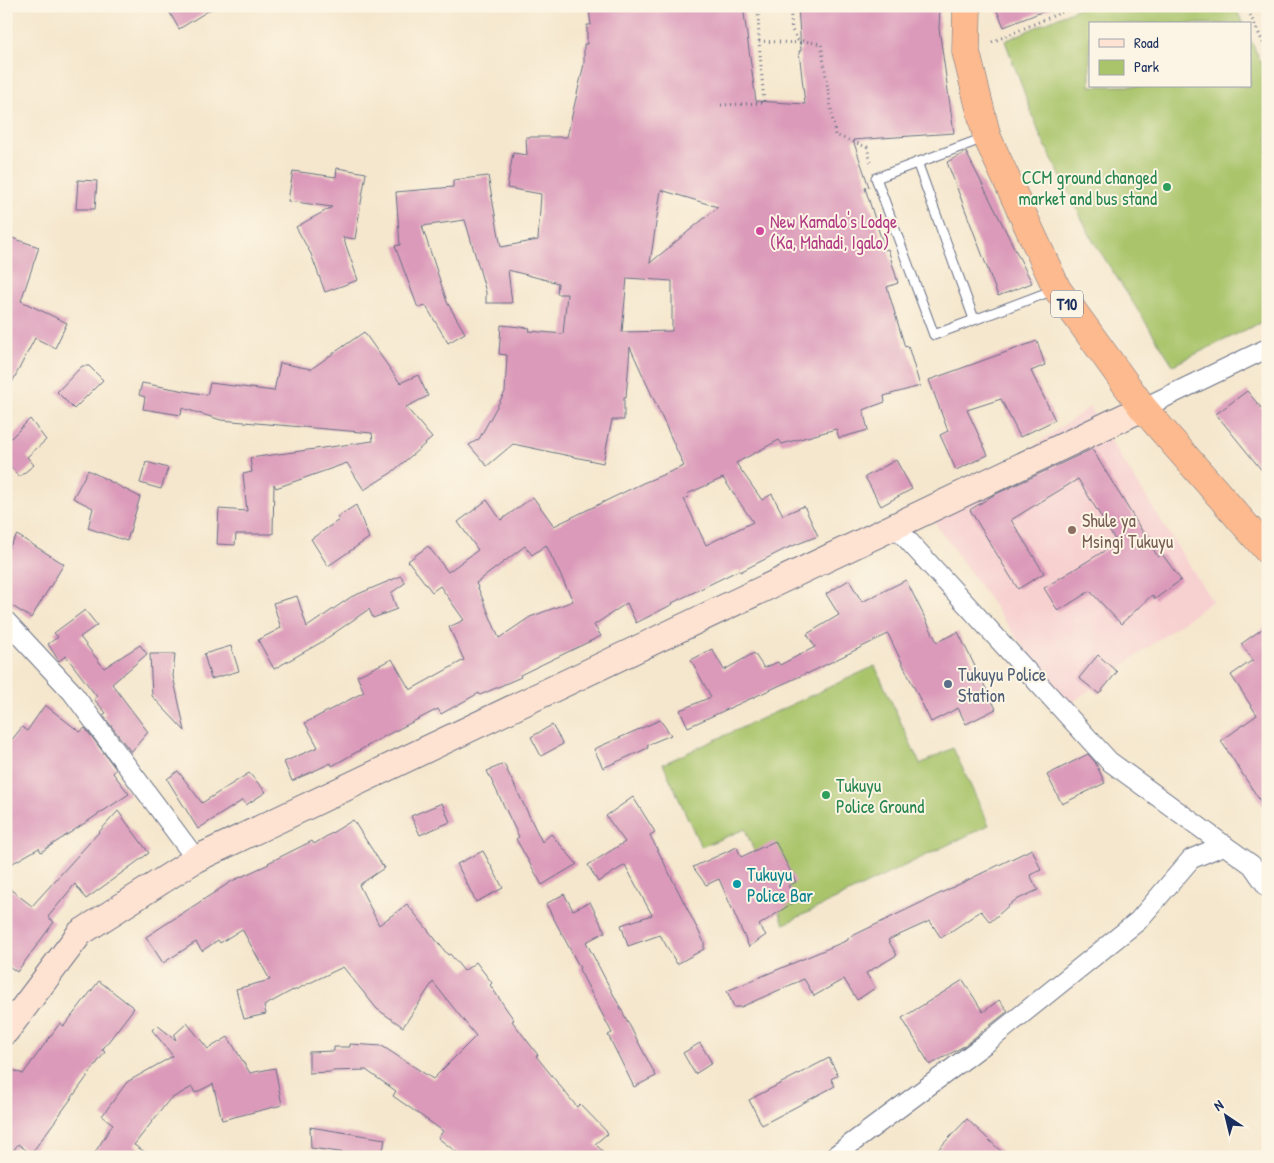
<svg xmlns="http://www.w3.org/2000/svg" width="1274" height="1163" font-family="'Patrick Hand',sans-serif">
<rect width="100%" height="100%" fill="#fcf5e5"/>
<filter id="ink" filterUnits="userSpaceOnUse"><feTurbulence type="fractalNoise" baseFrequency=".02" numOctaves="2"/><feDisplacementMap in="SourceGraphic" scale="10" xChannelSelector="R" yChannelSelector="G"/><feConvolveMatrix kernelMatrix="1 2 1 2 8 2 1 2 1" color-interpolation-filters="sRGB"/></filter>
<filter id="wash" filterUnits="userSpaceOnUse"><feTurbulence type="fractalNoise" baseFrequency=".0096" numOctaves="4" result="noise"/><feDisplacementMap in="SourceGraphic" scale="20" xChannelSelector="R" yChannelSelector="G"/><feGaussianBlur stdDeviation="1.12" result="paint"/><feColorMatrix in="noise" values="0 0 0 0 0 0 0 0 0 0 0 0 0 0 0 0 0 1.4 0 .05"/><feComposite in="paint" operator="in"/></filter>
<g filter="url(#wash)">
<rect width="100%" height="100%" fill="#f5e7cd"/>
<!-- built -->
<path fill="#f7d0d0" d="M 1089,407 L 1212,601 L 1066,707 L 932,519 Z"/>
<!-- park -->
<g fill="#a9c46b" stroke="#627a64">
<path d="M 1083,6 L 1235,6 L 1243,24 L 1090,24 L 1090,86 L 1250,86 L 1250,39 L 1268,76 L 1268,319 L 1173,365 L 1092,239 L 1040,135 L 1005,41 Z"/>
<path d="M 875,666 L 920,764 L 953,748 L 989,825 L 784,924 L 745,829 L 701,847 L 663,764 Z"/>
</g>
<g id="blocks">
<!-- building -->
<g fill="#db9ab9" fill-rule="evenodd">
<path d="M 166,6 L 216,6 L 179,29 Z"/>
<path d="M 597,6 L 743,6 L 756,101 L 805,104 L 799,51 L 801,51 L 798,6 L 940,6 L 939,28 L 954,133 L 853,140 L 869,187 L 865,188 L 885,250 L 888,249 L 898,283 L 887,287 L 905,347 L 908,346 L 920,386 L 884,396 L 885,402 L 863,410 L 868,430 L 839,438 L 836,429 L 782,444 L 779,440 L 736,463 L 762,500 L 772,494 L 783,515 L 804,506 L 818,536 L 785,549 L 740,572 L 739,570 L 672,603 L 673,604 L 636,623 L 627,603 L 594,625 L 601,636 L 520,675 L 521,677 L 480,695 L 479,693 L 441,714 L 438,709 L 385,736 L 332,766 L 331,763 L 292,781 L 284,762 L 318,747 L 305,723 L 364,692 L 357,676 L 392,659 L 410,690 L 464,660 L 449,627 L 464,620 L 440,586 L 432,592 L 408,561 L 428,546 L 448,572 L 478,550 L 458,522 L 487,500 L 501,520 L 533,497 L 554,526 L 643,483 L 684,466 L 630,347 L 626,398 L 624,398 L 624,420 L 612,420 L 603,463 L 513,444 L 487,466 L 469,445 L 479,439 L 505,392 L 507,355 L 499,354 L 501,325 L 530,328 L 529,331 L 563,334 L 567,294 L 557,294 L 558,283 L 508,270 L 512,303 L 486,303 L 486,292 L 465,220 L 422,226 L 447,302 L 465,333 L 448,343 L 426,306 L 418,308 L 395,246 L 400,245 L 396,192 L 453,187 L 453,180 L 488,176 L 501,247 L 538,240 L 541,194 L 507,188 L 513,153 L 527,155 L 526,137 L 567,137 L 584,64 L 584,44 L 587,44 L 587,25 L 591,25 L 589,9 L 598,8 ZM 661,190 L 718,207 L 650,263 ZM 627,278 L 672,281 L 672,331 L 622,332 ZM 723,478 L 753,522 L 706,545 L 684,499 L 688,497 L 687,494 ZM 546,545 L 573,601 L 530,617 L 499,638 L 476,583 L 525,546 L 532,555 Z"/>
<path d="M 995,6 L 1054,6 L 1054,7 L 1004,27 Z"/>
<path d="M 966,152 L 1032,283 L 998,296 L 947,162 Z"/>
<path d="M 337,168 L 366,173 L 355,239 L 343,237 L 358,280 L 325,292 L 311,254 L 296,227 L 332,207 L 288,201 L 293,171 L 336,177 Z"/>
<path d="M 78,180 L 97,181 L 95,209 L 76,209 Z"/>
<path d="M 6,236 L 39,247 L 21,301 L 67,323 L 55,348 L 35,338 L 6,394 Z"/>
<path d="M 364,332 L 400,383 L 418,375 L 428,396 L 406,407 L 432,438 L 391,473 L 364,490 L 347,463 L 276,488 L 274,484 L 273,534 L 236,534 L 235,545 L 217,544 L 219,509 L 247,511 L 243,474 L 252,472 L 250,458 L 373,441 L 372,433 L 221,420 L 182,408 L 181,415 L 143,409 L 145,397 L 139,395 L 142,383 L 207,395 L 210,383 L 274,391 L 280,363 L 311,369 Z"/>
<path d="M 1037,341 L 1045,365 L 1031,371 L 1055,420 L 1020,437 L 1001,399 L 967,410 L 988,455 L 956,470 L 940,435 L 948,431 L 929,380 Z"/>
<path d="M 82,366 L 89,366 L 103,380 L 74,409 L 57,392 Z"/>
<path d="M 1247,391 L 1268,416 L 1268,478 L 1216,414 Z"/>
<path d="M 30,419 L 46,440 L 27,457 L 34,465 L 19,477 L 6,461 L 6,443 Z"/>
<path d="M 1092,449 L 1158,557 L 1162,554 L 1181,580 L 1155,599 L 1152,595 L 1121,624 L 1090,591 L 1058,611 L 1044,588 L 1117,543 L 1078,479 L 1011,520 L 1044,573 L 1018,589 L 970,510 L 992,496 Z"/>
<path d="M 896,460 L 912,489 L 881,506 L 865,477 Z"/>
<path d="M 146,462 L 168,468 L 161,489 L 140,483 Z"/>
<path d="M 88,470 L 140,497 L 127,541 L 88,528 L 93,508 L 73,498 Z"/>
<path d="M 356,505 L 369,538 L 328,566 L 311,539 L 339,520 L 337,517 Z"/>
<path d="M 17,535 L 64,564 L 31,618 L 6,602 L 6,552 Z"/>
<path d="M 401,576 L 405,583 L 391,593 L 397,609 L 373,618 L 369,609 L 320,643 L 274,669 L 258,640 L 281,628 L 273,603 L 297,596 L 307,627 L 351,597 Z"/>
<path d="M 849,580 L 862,602 L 906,580 L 937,642 L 958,632 L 996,709 L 966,724 L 958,708 L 931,722 L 888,634 L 807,674 L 807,673 L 688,727 L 680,710 L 711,697 L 691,660 L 712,649 L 724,670 L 754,653 L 764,668 L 778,662 L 780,665 L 815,647 L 807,634 L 839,615 L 826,594 Z"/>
<path d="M 85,610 L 97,625 L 80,637 L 104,668 L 140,645 L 147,654 L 112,684 L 148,732 L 131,752 L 103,715 L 106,713 L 94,699 L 97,697 L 66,656 L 59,661 L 48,644 L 58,637 L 54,633 Z"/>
<path d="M 1268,625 L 1268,813 L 1221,741 L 1257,715 L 1231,675 L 1253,660 L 1241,644 Z"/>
<path d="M 231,646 L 239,671 L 211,679 L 204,654 Z"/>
<path d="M 150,654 L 175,654 L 173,676 L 185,731 L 152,696 Z"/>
<path d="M 1098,655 L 1117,672 L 1099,694 L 1079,678 Z"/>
<path d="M 45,705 L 80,732 L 85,728 L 116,769 L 113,773 L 129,794 L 41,852 L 39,848 L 6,867 L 6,747 L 22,727 L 27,731 Z"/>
<path d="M 660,720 L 671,735 L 647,745 L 648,748 L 603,768 L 594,749 Z"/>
<path d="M 552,725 L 563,744 L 541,756 L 531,737 Z"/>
<path d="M 1088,754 L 1095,762 L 1105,783 L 1062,804 L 1047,775 Z"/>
<path d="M 504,764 L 542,842 L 551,834 L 577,864 L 542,885 L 516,839 L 519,837 L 487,771 Z"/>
<path d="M 178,771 L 202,803 L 249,773 L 266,792 L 246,805 L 243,800 L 198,829 L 167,779 Z"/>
<path d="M 633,797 L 655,832 L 650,835 L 704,942 L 704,949 L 677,964 L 660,935 L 628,946 L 621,925 L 652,915 L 625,865 L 598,882 L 588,865 L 625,842 L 606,816 Z"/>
<path d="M 442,803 L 450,822 L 420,835 L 411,816 Z"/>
<path d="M 118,811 L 149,853 L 86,899 L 75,884 L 48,917 L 54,922 L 17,972 L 6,964 L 6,886 L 32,906 Z"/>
<path d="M 353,820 L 384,868 L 359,885 L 379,925 L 407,904 L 448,955 L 450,954 L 464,971 L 476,962 L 492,983 L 490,985 L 514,1020 L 512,1021 L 538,1055 L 536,1056 L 577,1107 L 580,1104 L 608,1133 L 595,1144 L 609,1157 L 463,1157 L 438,1138 L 443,1131 L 393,1096 L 396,1091 L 366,1070 L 331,1071 L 331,1072 L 309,1073 L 309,1052 L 334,1051 L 334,1047 L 350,1047 L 350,1044 L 382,1046 L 433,1079 L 476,1036 L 433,982 L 403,1027 L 377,1009 L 343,967 L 293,991 L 293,990 L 264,1006 L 266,1014 L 244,1019 L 236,989 L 270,980 L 242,929 L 220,943 L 218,940 L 202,951 L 196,942 L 163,963 L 146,937 L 232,881 L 269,864 L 268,863 L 312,841 L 314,844 Z"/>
<path d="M 775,841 L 796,882 L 788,886 L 797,900 L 759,925 L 766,935 L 749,947 L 719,879 L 706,885 L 693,867 L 737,847 L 741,857 Z"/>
<path d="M 1032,849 L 1041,870 L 1030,875 L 1038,890 L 1014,901 L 990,922 L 981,911 L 941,938 L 930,921 L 888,940 L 897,955 L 866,973 L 875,988 L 857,1000 L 844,979 L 814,996 L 804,979 L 741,1007 L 734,1007 L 727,991 L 848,940 L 848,938 Z"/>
<path d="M 483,851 L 503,888 L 476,902 L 457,864 Z"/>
<path d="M 564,894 L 573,910 L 590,902 L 605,932 L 586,942 L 656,1076 L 634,1087 L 608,1035 L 612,1033 L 579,969 L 580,968 L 546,904 Z"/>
<path d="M 963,980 L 983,1012 L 999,1000 L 1008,1011 L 964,1046 L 930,1065 L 902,1018 Z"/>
<path d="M 99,981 L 134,1008 L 102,1050 L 105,1052 L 31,1154 L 18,1144 L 9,1157 L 6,1157 L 6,1079 L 10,1069 L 23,1074 L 60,1023 L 64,1026 Z"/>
<path d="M 187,1023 L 208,1049 L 228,1037 L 250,1073 L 275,1068 L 282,1105 L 222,1120 L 213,1084 L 195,1093 L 192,1087 L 169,1100 L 134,1145 L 153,1157 L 92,1157 L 113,1124 L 102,1116 L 127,1082 L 173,1056 L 152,1030 L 157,1025 L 176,1040 L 174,1035 Z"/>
<path d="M 700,1043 L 712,1063 L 695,1074 L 683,1053 Z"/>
<path d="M 829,1058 L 838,1075 L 831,1079 L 835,1086 L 762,1125 L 749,1100 Z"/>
<path d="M 967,1119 L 1007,1157 L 931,1157 Z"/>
<path d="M 310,1127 L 385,1139 L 382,1157 L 353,1157 L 353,1154 L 311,1148 Z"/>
</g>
</g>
</g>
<g filter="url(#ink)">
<use href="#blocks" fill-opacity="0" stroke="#676f85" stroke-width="1"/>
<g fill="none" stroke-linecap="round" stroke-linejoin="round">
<defs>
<g id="lane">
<path d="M 984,138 L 876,178 L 934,335 L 1054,290"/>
<path d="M 917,162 L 974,319"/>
</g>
<g id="street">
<path d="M 1143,408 L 1268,348"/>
<path d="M 894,525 L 1109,761 L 1224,845"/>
<path d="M 6,621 L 72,692 L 196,859"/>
<path d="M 833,1157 L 985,1044 L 1138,921 L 1191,859 L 1224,845 L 1252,865 L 1268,888"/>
</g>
<path id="secondary" d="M 6,1031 L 80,933 L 196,859 L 1143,408"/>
<path id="highway" d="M 967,6 L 966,52 L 987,137 L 1057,289 L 1143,408 L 1268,551"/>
</defs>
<!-- lane casing -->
<use href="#lane" stroke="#676f85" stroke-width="11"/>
<!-- street casing -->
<use href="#street" stroke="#676f85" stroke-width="21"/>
<!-- secondary casing -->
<use href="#secondary" stroke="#676f85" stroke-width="28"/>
<!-- highway casing -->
<use href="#highway" stroke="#676f85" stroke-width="29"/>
<!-- path -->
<g stroke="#676f85" stroke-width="3" stroke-dasharray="1 4" stroke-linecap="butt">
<path d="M 790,6 L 792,30 L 798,40 L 821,44 L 835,135 L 867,147 L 871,163"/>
<path d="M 1246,6 L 1268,53"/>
<path d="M 759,41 L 802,43"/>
<path d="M 992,42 L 1076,6"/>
<path d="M 721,105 L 764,103 L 759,41 L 758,6"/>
</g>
<!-- lane -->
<use href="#lane" stroke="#fff" stroke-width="9"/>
<!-- street -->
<use href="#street" stroke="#fff" stroke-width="19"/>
<!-- secondary -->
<use href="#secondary" stroke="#fee3d2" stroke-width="26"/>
<!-- highway -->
<use href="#highway" stroke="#fcba8e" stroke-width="28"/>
</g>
</g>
<!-- markers -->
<g fill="#2e9e5b" stroke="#fcf5e5" stroke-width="2">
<circle cx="1167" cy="187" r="5"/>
<circle cx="826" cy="795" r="5"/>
</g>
<circle fill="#d1479c" stroke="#fcf5e5" stroke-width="2" cx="760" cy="231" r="5"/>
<circle fill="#8d6e63" stroke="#fcf5e5" stroke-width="2" cx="1072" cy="530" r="5"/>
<circle fill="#5c6f8a" stroke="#fcf5e5" stroke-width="2" cx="948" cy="684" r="5"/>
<circle fill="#0f9aa8" stroke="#fcf5e5" stroke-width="2" cx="737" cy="884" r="5"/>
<g text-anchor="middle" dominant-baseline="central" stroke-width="4" stroke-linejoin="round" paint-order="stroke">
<!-- shield labels -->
<rect fill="#fcf5e5" stroke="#5e6a86" stroke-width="1" x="1051" y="290.5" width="32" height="27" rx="4"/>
<g font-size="16" font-weight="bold" fill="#1b2f5e">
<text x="1067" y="304">T10</text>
</g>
<!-- leisure labels -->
<g font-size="18" fill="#27864d" stroke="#fcf5e5" text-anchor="end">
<text x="1157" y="177">CCM ground changed<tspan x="1157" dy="21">market and bus stand</tspan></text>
<text x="836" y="785" text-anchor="start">Tukuyu<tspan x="836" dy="21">Police Ground</tspan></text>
</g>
<!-- hotel labels -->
<g font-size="18" fill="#b23c85" stroke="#fcf5e5" text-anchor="start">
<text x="770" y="221">New Kamalo's Lodge<tspan x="770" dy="21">(Ka, Mahadi, Igalo)</tspan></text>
</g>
<!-- education labels -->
<g font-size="18" fill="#785e54" stroke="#fcf5e5" text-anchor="start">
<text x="1082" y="520">Shule ya<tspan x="1082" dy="21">Msingi Tukuyu</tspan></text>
</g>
<!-- service labels -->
<g font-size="18" fill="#4e5e75" stroke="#fcf5e5" text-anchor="start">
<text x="958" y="674">Tukuyu Police<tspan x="958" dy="21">Station</tspan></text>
</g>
<!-- culture labels -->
<g font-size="18" fill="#0d838f" stroke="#fcf5e5" text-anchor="start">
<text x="747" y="874">Tukuyu<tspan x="747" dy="21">Police Bar</tspan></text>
</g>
</g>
<!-- margin -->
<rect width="1274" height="1163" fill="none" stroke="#fcf5e5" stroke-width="25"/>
<!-- legend -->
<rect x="1089" y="22" width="162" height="65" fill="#fcf5e5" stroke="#a2a6af"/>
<rect x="1099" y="39" width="25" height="8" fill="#fee3d2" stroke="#a2a6af"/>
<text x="1134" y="48" font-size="15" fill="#1b2f5e">Road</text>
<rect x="1099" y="60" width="25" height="15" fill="#a9c46b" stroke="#a2a6af"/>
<text x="1134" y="72" font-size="15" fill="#1b2f5e">Park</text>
<!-- north arrow -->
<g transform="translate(1226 1116) rotate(325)" stroke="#fcf5e5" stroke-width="4" paint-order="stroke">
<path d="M0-4L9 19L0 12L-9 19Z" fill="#1b2f5e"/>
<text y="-8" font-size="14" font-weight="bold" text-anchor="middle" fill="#1b2f5e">N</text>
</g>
</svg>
